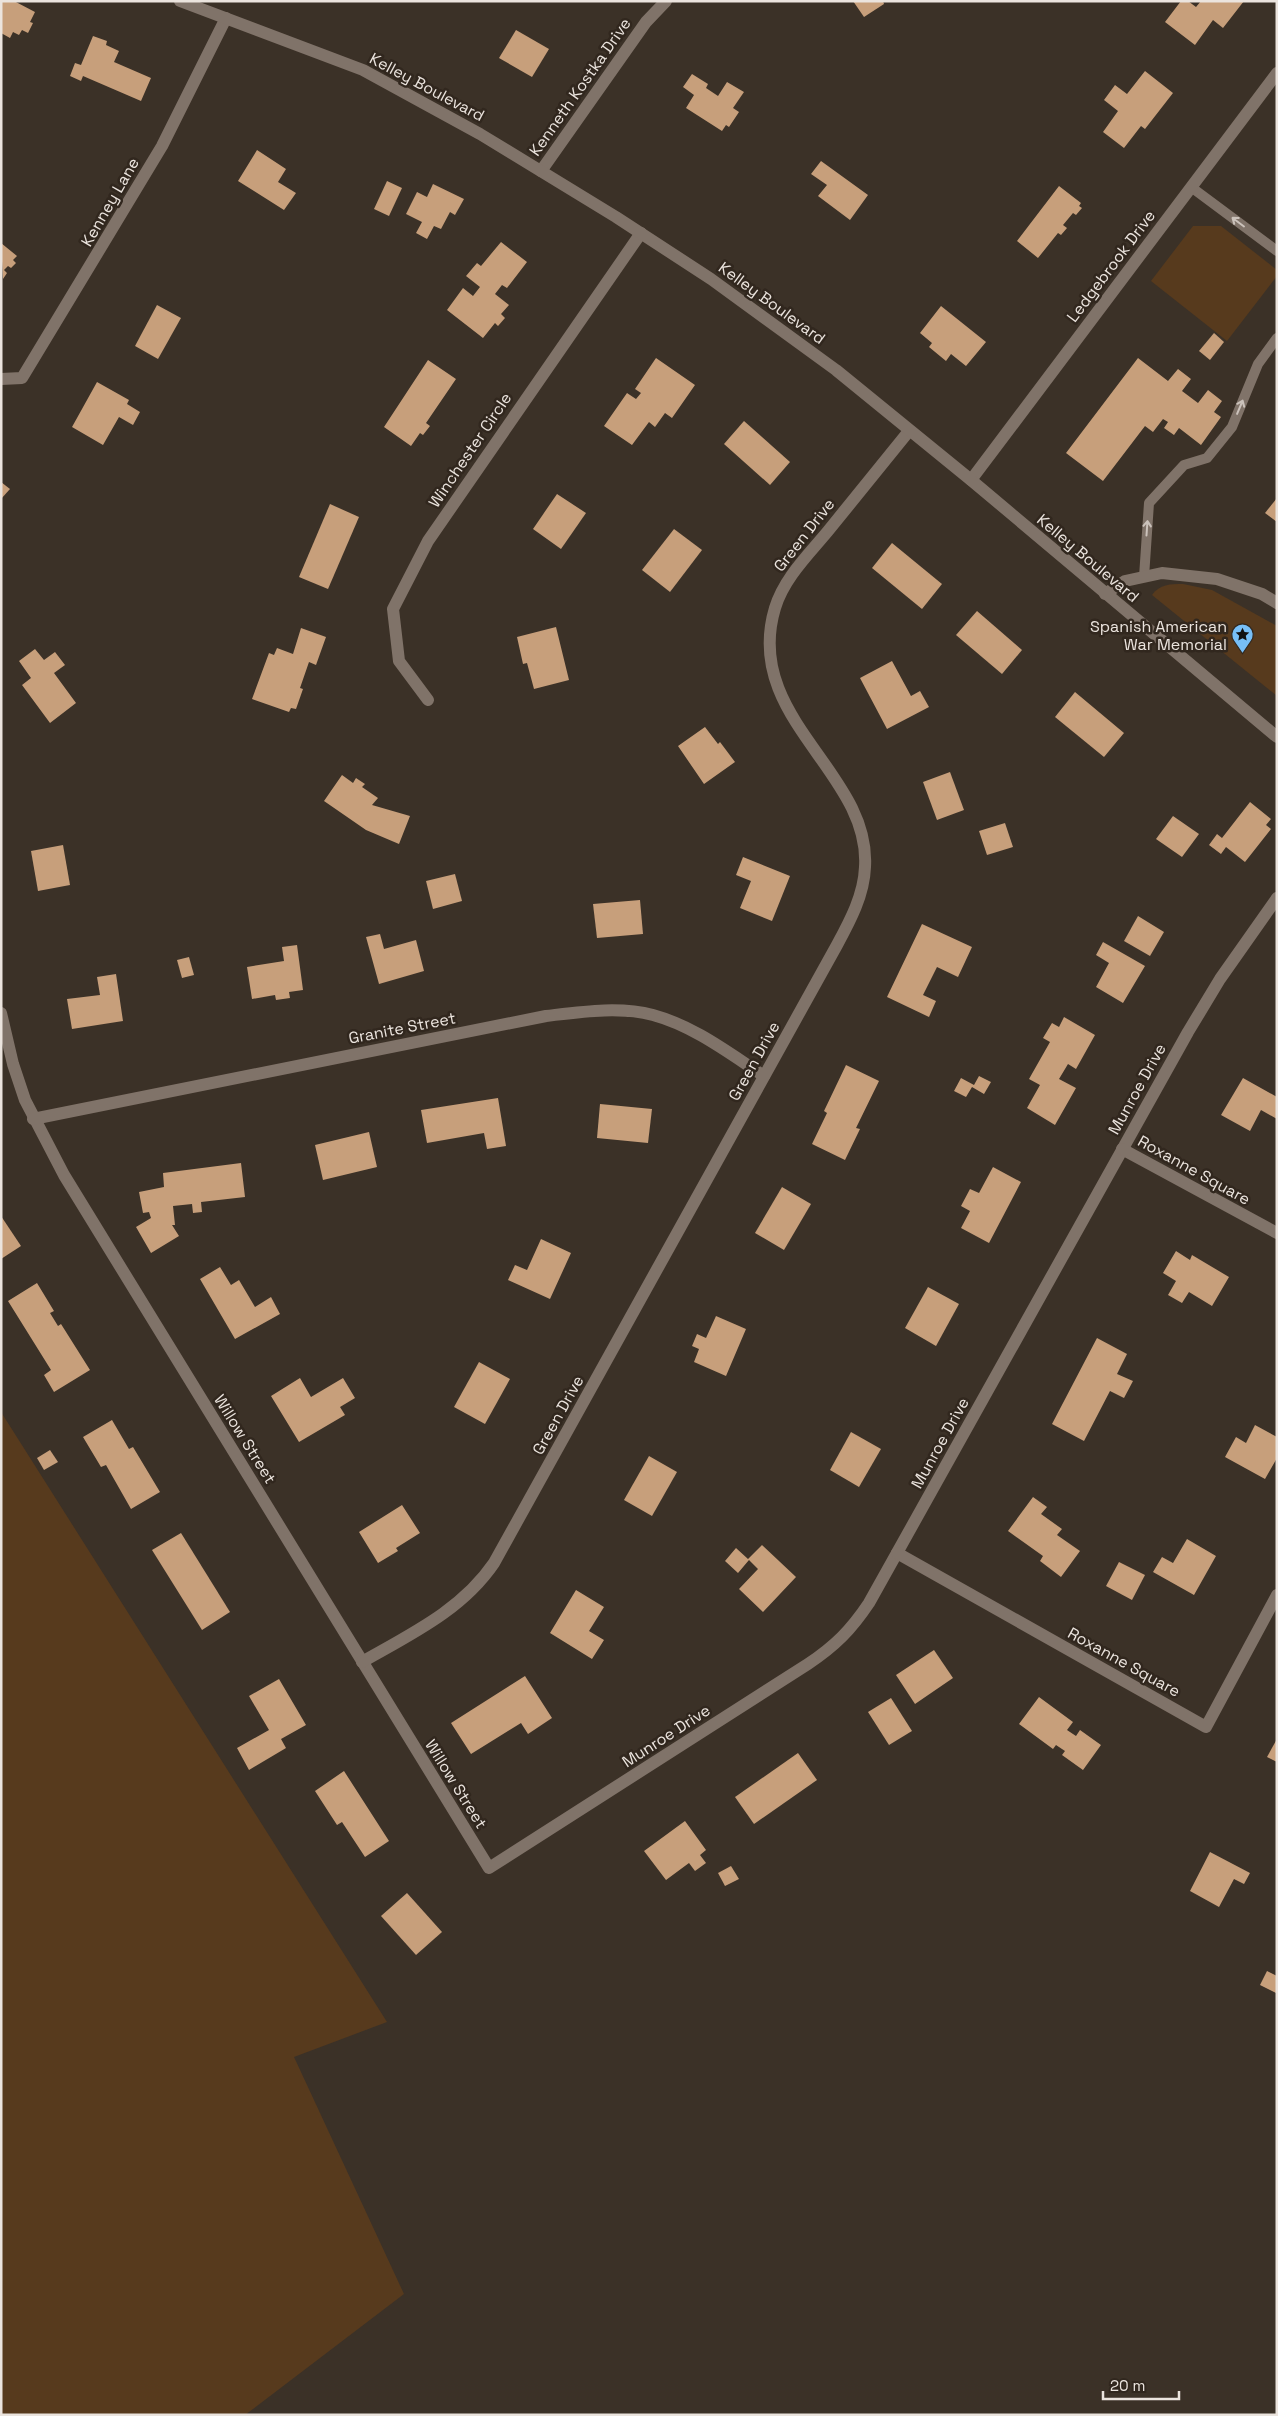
<svg xmlns="http://www.w3.org/2000/svg" width="1278" height="2416" font-family="'Space Grotesk',sans-serif">
<rect width="100%" height="100%" fill="#3b3127"/>
<!-- green -->
<g fill="#573a1d">
<path d="M 1193,226 L 1221,226 L 1277,270 L 1277,276 L 1227,341 L 1151,281 Z"/>
<path d="M 1183,584 L 1212,590 L 1277,626 L 1277,696 L 1152,595 C 1160,584 1170,584 1183,584 Z"/>
<path d="M 1,1412 L 387,2022 L 294,2057 L 404,2294 L 245,2415 L 1,2415 Z"/>
</g>
<!-- building -->
<g fill="#c79f7b">
<path d="M 1,1 L 14,1 L 35,12 L 30,22 L 33,23 L 28,33 L 22,30 L 19,35 L 13,32 L 10,38 L 1,33 Z"/>
<path d="M 853,1 L 883,1 L 884,4 L 864,17 Z"/>
<path d="M 1181,1 L 1188,1 L 1196,7 L 1201,1 L 1244,1 L 1223,28 L 1213,20 L 1195,45 L 1165,22 Z"/>
<path d="M 516,30 L 549,49 L 532,77 L 499,58 Z"/>
<path d="M 93,36 L 107,41 L 106,45 L 119,51 L 114,62 L 151,78 L 141,101 L 83,76 L 81,81 L 70,76 L 75,63 L 81,65 Z"/>
<path d="M 1145,71 L 1173,93 L 1145,129 L 1141,126 L 1124,148 L 1103,132 L 1118,111 L 1104,100 L 1115,85 L 1127,94 Z"/>
<path d="M 692,74 L 708,84 L 706,88 L 718,96 L 727,82 L 744,92 L 733,108 L 739,112 L 729,127 L 726,125 L 722,131 L 686,108 L 694,95 L 683,87 Z"/>
<path d="M 257,150 L 286,169 L 278,182 L 296,193 L 284,210 L 238,181 Z"/>
<path d="M 821,161 L 868,195 L 850,220 L 818,196 L 827,185 L 811,174 Z"/>
<path d="M 387,181 L 402,188 L 389,216 L 374,209 Z"/>
<path d="M 433,184 L 464,199 L 455,215 L 450,212 L 441,229 L 434,226 L 427,239 L 416,233 L 422,222 L 406,214 L 417,192 L 427,197 Z"/>
<path d="M 1059,186 L 1081,203 L 1079,206 L 1082,208 L 1076,215 L 1073,213 L 1063,225 L 1067,228 L 1061,235 L 1058,233 L 1038,258 L 1017,241 Z"/>
<path d="M 501,242 L 527,262 L 507,288 L 502,285 L 495,294 L 509,305 L 501,314 L 505,318 L 498,326 L 495,323 L 483,338 L 447,310 L 463,288 L 473,296 L 480,287 L 466,276 L 477,263 L 481,266 Z"/>
<path d="M 1,243 L 17,256 L 13,260 L 16,263 L 11,268 L 8,266 L 4,270 L 7,273 L 3,279 Z"/>
<path d="M 157,305 L 181,318 L 158,359 L 135,346 Z"/>
<path d="M 941,306 L 986,342 L 966,366 L 951,354 L 946,361 L 929,347 L 932,343 L 920,333 Z"/>
<path d="M 1214,333 L 1224,342 L 1210,360 L 1199,351 Z"/>
<path d="M 656,358 L 695,385 L 672,418 L 665,413 L 655,427 L 649,422 L 632,445 L 604,426 L 627,393 L 636,399 L 641,393 L 635,389 Z"/>
<path d="M 1138,358 L 1168,381 L 1178,369 L 1191,379 L 1182,391 L 1198,403 L 1208,390 L 1222,401 L 1214,412 L 1221,417 L 1201,445 L 1179,428 L 1174,435 L 1164,428 L 1168,422 L 1163,419 L 1153,432 L 1145,426 L 1103,481 L 1066,453 Z"/>
<path d="M 428,360 L 456,379 L 426,423 L 430,426 L 423,435 L 420,433 L 411,446 L 384,427 Z"/>
<path d="M 97,382 L 129,400 L 127,404 L 140,412 L 133,425 L 119,417 L 103,445 L 72,427 Z"/>
<path d="M 744,421 L 790,462 L 770,485 L 724,444 Z"/>
<path d="M 1,482 L 10,489 L 1,499 Z"/>
<path d="M 557,494 L 586,513 L 561,549 L 533,529 Z"/>
<path d="M 1277,498 L 1277,522 L 1265,513 Z"/>
<path d="M 330,504 L 359,517 L 328,589 L 299,577 Z"/>
<path d="M 674,529 L 702,550 L 670,592 L 642,570 Z"/>
<path d="M 892,543 L 942,584 L 922,609 L 872,568 Z"/>
<path d="M 977,611 L 1022,650 L 1002,674 L 956,635 Z"/>
<path d="M 556,627 L 569,680 L 534,689 L 527,663 L 523,664 L 517,637 Z"/>
<path d="M 301,628 L 326,637 L 316,665 L 309,662 L 300,688 L 303,689 L 296,709 L 291,708 L 289,712 L 252,699 L 269,653 L 274,655 L 277,648 L 293,654 Z"/>
<path d="M 35,649 L 44,660 L 55,652 L 65,665 L 54,673 L 76,703 L 50,723 L 22,685 L 31,678 L 19,661 Z"/>
<path d="M 892,661 L 911,696 L 920,691 L 929,707 L 887,729 L 860,678 Z"/>
<path d="M 1075,692 L 1124,733 L 1104,757 L 1055,717 Z"/>
<path d="M 705,727 L 718,744 L 720,742 L 735,762 L 704,784 L 678,746 Z"/>
<path d="M 950,772 L 964,810 L 937,820 L 923,782 Z"/>
<path d="M 342,775 L 353,783 L 356,778 L 365,784 L 362,787 L 378,798 L 372,805 L 410,816 L 399,844 L 366,830 L 324,801 Z"/>
<path d="M 1250,802 L 1271,819 L 1266,825 L 1271,829 L 1245,862 L 1226,847 L 1221,854 L 1209,845 L 1217,834 L 1222,838 Z"/>
<path d="M 1173,816 L 1199,834 L 1182,857 L 1156,839 Z"/>
<path d="M 1005,823 L 1013,847 L 987,855 L 979,831 Z"/>
<path d="M 63,845 L 70,885 L 38,891 L 31,851 Z"/>
<path d="M 743,857 L 790,876 L 772,921 L 740,908 L 751,881 L 736,875 Z"/>
<path d="M 455,874 L 462,901 L 433,909 L 426,881 Z"/>
<path d="M 640,900 L 643,934 L 597,938 L 593,904 Z"/>
<path d="M 1138,916 L 1164,932 L 1150,956 L 1124,941 Z"/>
<path d="M 922,924 L 972,947 L 958,977 L 937,967 L 923,995 L 936,1001 L 929,1017 L 887,997 Z"/>
<path d="M 380,934 L 384,949 L 416,940 L 424,971 L 379,984 L 366,937 Z"/>
<path d="M 1103,942 L 1145,966 L 1123,1003 L 1096,987 L 1109,963 L 1096,955 Z"/>
<path d="M 297,945 L 303,990 L 289,992 L 290,998 L 276,1000 L 275,995 L 252,999 L 247,967 L 284,961 L 282,947 Z"/>
<path d="M 189,957 L 194,975 L 182,978 L 177,960 Z"/>
<path d="M 116,974 L 123,1021 L 72,1029 L 67,999 L 100,995 L 97,977 Z"/>
<path d="M 1064,1017 L 1095,1035 L 1076,1069 L 1068,1064 L 1059,1079 L 1076,1088 L 1055,1125 L 1027,1108 L 1040,1085 L 1029,1079 L 1050,1042 L 1043,1038 L 1052,1023 L 1059,1027 Z"/>
<path d="M 846,1065 L 879,1081 L 856,1128 L 860,1129 L 845,1160 L 812,1144 L 827,1113 L 824,1111 Z"/>
<path d="M 979,1076 L 991,1082 L 984,1094 L 972,1087 L 966,1097 L 954,1091 L 961,1078 L 974,1085 Z"/>
<path d="M 1243,1078 L 1277,1097 L 1277,1119 L 1261,1110 L 1250,1131 L 1221,1115 Z"/>
<path d="M 498,1098 L 506,1146 L 487,1149 L 484,1133 L 427,1143 L 421,1110 Z"/>
<path d="M 600,1104 L 652,1109 L 648,1143 L 597,1138 Z"/>
<path d="M 369,1132 L 377,1167 L 323,1180 L 315,1145 Z"/>
<path d="M 241,1163 L 245,1197 L 201,1202 L 202,1212 L 193,1213 L 192,1204 L 173,1206 L 175,1225 L 172,1225 L 179,1236 L 151,1253 L 136,1227 L 151,1218 L 149,1212 L 143,1213 L 139,1192 L 164,1187 L 163,1173 Z"/>
<path d="M 993,1167 L 1021,1182 L 989,1243 L 961,1228 L 970,1211 L 961,1206 L 970,1189 L 979,1193 Z"/>
<path d="M 782,1187 L 811,1204 L 784,1250 L 755,1233 Z"/>
<path d="M 1,1216 L 21,1246 L 1,1259 Z"/>
<path d="M 541,1239 L 571,1253 L 550,1299 L 508,1280 L 515,1265 L 527,1270 Z"/>
<path d="M 1176,1251 L 1190,1260 L 1192,1255 L 1229,1277 L 1212,1306 L 1189,1292 L 1182,1303 L 1168,1295 L 1176,1281 L 1163,1273 Z"/>
<path d="M 220,1267 L 231,1285 L 239,1280 L 255,1307 L 271,1297 L 280,1314 L 235,1339 L 200,1279 Z"/>
<path d="M 37,1283 L 54,1311 L 50,1313 L 58,1326 L 61,1324 L 90,1370 L 54,1392 L 44,1375 L 51,1370 L 8,1301 Z"/>
<path d="M 928,1287 L 959,1304 L 936,1346 L 905,1328 Z"/>
<path d="M 716,1316 L 746,1329 L 726,1376 L 694,1362 L 699,1349 L 692,1346 L 697,1334 L 706,1338 Z"/>
<path d="M 1097,1338 L 1127,1354 L 1117,1374 L 1133,1381 L 1124,1398 L 1110,1391 L 1084,1441 L 1052,1424 Z"/>
<path d="M 479,1362 L 510,1379 L 485,1424 L 454,1407 Z"/>
<path d="M 300,1378 L 311,1397 L 343,1378 L 355,1398 L 340,1407 L 345,1415 L 299,1442 L 271,1396 Z"/>
<path d="M 112,1420 L 129,1449 L 133,1447 L 160,1492 L 131,1509 L 106,1465 L 101,1467 L 83,1437 Z"/>
<path d="M 1255,1425 L 1277,1437 L 1277,1458 L 1265,1479 L 1225,1457 L 1236,1437 L 1246,1443 Z"/>
<path d="M 851,1432 L 881,1449 L 859,1487 L 830,1470 Z"/>
<path d="M 50,1450 L 58,1462 L 44,1470 L 37,1458 Z"/>
<path d="M 649,1456 L 677,1472 L 652,1516 L 624,1500 Z"/>
<path d="M 1033,1497 L 1047,1507 L 1041,1514 L 1062,1529 L 1057,1535 L 1080,1551 L 1061,1577 L 1040,1561 L 1043,1556 L 1008,1531 Z"/>
<path d="M 402,1505 L 420,1533 L 396,1548 L 398,1551 L 378,1563 L 359,1532 Z"/>
<path d="M 181,1533 L 230,1612 L 202,1630 L 152,1550 Z"/>
<path d="M 1187,1539 L 1216,1556 L 1194,1595 L 1153,1572 L 1162,1557 L 1173,1563 Z"/>
<path d="M 762,1545 L 796,1577 L 763,1612 L 739,1589 L 758,1569 L 749,1560 L 738,1573 L 725,1561 L 736,1548 L 748,1559 Z"/>
<path d="M 1119,1562 L 1145,1575 L 1132,1600 L 1106,1586 Z"/>
<path d="M 576,1590 L 604,1607 L 589,1631 L 604,1640 L 592,1659 L 550,1633 Z"/>
<path d="M 934,1650 L 953,1678 L 915,1704 L 896,1675 Z"/>
<path d="M 525,1676 L 552,1718 L 528,1734 L 521,1723 L 471,1754 L 451,1723 Z"/>
<path d="M 279,1679 L 306,1725 L 281,1739 L 286,1748 L 249,1770 L 237,1748 L 269,1730 L 249,1696 Z"/>
<path d="M 1039,1697 L 1073,1722 L 1067,1730 L 1076,1736 L 1080,1730 L 1101,1745 L 1083,1770 L 1062,1755 L 1065,1751 L 1056,1745 L 1053,1749 L 1019,1724 Z"/>
<path d="M 891,1698 L 912,1731 L 889,1745 L 868,1712 Z"/>
<path d="M 1277,1739 L 1277,1762 L 1267,1757 Z"/>
<path d="M 798,1753 L 817,1780 L 754,1824 L 735,1797 Z"/>
<path d="M 344,1771 L 389,1841 L 365,1857 L 342,1822 L 337,1825 L 315,1791 Z"/>
<path d="M 685,1821 L 706,1850 L 700,1855 L 706,1863 L 695,1871 L 689,1863 L 666,1880 L 644,1851 Z"/>
<path d="M 1210,1852 L 1250,1873 L 1244,1884 L 1234,1879 L 1219,1907 L 1190,1891 Z"/>
<path d="M 731,1866 L 739,1879 L 725,1886 L 718,1873 Z"/>
<path d="M 407,1893 L 442,1932 L 416,1955 L 381,1916 Z"/>
<path d="M 1267,1971 L 1277,1976 L 1276,1993 L 1260,1985 Z"/>
</g>
<g fill="none" stroke-linecap="round" stroke-linejoin="round">
<!-- lane -->
<g stroke="#807369" stroke-width="10">
<path d="M 1191,187 L 1277,251"/>
<path d="M 1144,577 L 1149,503 L 1184,465 L 1207,458 L 1232,427 L 1258,364 L 1277,338"/>
</g>
<!-- street -->
<g stroke="#807369" stroke-width="12">
<path d="M 541,171 L 646,22 L 666,1"/>
<path d="M 1,379 L 22,378 L 162,146 L 226,18"/>
<path d="M 971,480 L 1277,73"/>
<path d="M 1105,594 L 1125,581 L 1162,573 L 1217,579 L 1262,594 L 1277,603"/>
<path d="M 428,700 L 399,661 L 393,609 L 428,541 L 641,233"/>
<path d="M 1,1013 L 13,1064 L 25,1100 L 64,1175 L 489,1868 L 808,1664 C 835,1646 851,1630 869,1603 L 1188,1032 L 1220,979 L 1277,898"/>
<path d="M 33,1119 L 546,1016 C 580,1012 619,1006 653,1015 C 694,1026 730,1054 764,1076"/>
<path d="M 1122,1149 L 1277,1233"/>
<path d="M 897,1553 L 1206,1727 L 1277,1595"/>
<path d="M 362,1662 C 411,1634 462,1610 494,1563 L 837,945 C 850,921 864,895 865,867 C 871,772 742,718 775,608 C 784,578 809,554 828,531 C 855,498 882,464 909,431"/>
</g>
<!-- secondary -->
<path stroke="#807369" stroke-width="12" d="M 180,1 L 363,70 L 480,134 L 616,217 L 711,279 L 836,370 L 971,480 L 1277,737"/>
</g>
<!-- one-way arrows -->
<defs><path id="oneway-shaft" d="M-6 0H5M1.5-3L5.5 0L1.5 3" fill="none" stroke-width="1.6" stroke-linecap="round" stroke-linejoin="round" transform="scale(1.25)"/></defs>
<g stroke="#cbc2bb">
<use href="#oneway-shaft" transform="translate(1238 222) rotate(-143)"/>
<use href="#oneway-shaft" transform="translate(1240 407) rotate(-67)"/>
<use href="#oneway-shaft" transform="translate(1147 528) rotate(-86)"/>
</g>
<!-- icons -->
<defs>
<symbol id="sight-pin" viewBox="-11 -11 22 30"><path d="M0 17L-7.5 6A9.5 9.5 0 1 1 7.5 6Z" fill="#77bff7" stroke="#31271e"/><path d="M0-6L1.8-2.2L6-1.7L2.9 1.2L3.7 5.4L0 3.3L-3.7 5.4L-2.9 1.2L-6-1.7L-1.8-2.2Z" fill="#111"/></symbol>
</defs>
<g fill-rule="evenodd">
<use href="#sight-pin" x="1230" y="622" width="25" height="34"/>
</g>
<g text-anchor="middle" dominant-baseline="central" stroke-width="5" stroke-linejoin="round" paint-order="stroke">
<!-- street labels -->
<g font-size="16" fill="#ebe4de" stroke="#31271e">
<text transform="translate(427 87) rotate(28)">Kelley Boulevard</text>
<text transform="translate(580 87) rotate(-55)">Kenneth Kostka Drive</text>
<text transform="translate(110 202) rotate(-60)">Kenney Lane</text>
<text transform="translate(1111 266) rotate(-53)">Ledgebrook Drive</text>
<text transform="translate(772 303) rotate(36)">Kelley Boulevard</text>
<text transform="translate(470 450) rotate(-56)">Winchester Circle</text>
<text transform="translate(804 535) rotate(-52)">Green Drive</text>
<text transform="translate(1088 558) rotate(40)">Kelley Boulevard</text>
<text transform="translate(402 1028) rotate(-11)">Granite Street</text>
<text transform="translate(754 1061) rotate(-61)">Green Drive</text>
<text transform="translate(1137 1089) rotate(-61)">Munroe Drive</text>
<text transform="translate(1194 1170) rotate(29)">Roxanne Square</text>
<text transform="translate(558 1415) rotate(-61)">Green Drive</text>
<text transform="translate(245 1439) rotate(58)">Willow Street</text>
<text transform="translate(940 1443) rotate(-61)">Munroe Drive</text>
<text transform="translate(1124 1662) rotate(29)">Roxanne Square</text>
<text transform="translate(666 1736) rotate(-33)">Munroe Drive</text>
<text transform="translate(456 1784) rotate(58)">Willow Street</text>
</g>
<!-- poi labels -->
<g font-size="16" fill="#ebe4de" stroke="#31271e" text-anchor="end">
<text x="1227" y="626">Spanish American<tspan x="1227" dy="18">War Memorial</tspan></text>
</g>
</g>
<!-- border -->
<rect width="1278" height="2416" fill="none" stroke="#ebe4de" stroke-width="5"/>
<!-- scale -->
<path d="M1103 2391v8h76v-8" fill="none" stroke="#ebe4de" stroke-width="2.5"/>
<text x="1110" y="2391" font-size="15" fill="#ebe4de" stroke="#31271e" stroke-width="4" paint-order="stroke">20 m</text>
</svg>
